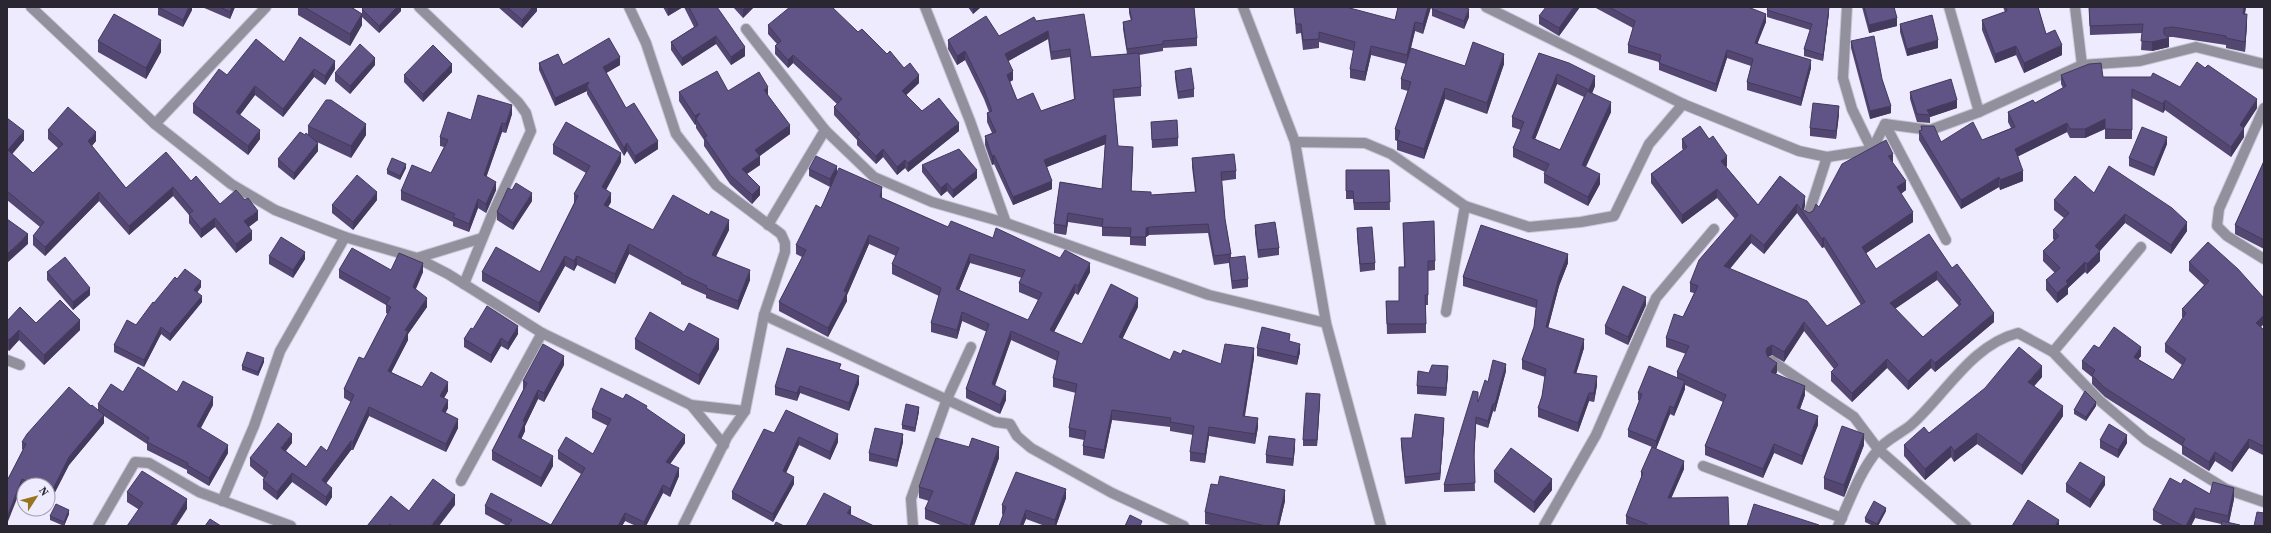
<svg xmlns="http://www.w3.org/2000/svg" width="2271" height="533" font-family="'Source Serif 4',serif">
<rect width="100%" height="100%" fill="#eeebfe"/>
<g fill="none" stroke-linecap="round" stroke-linejoin="round">
<defs>
<g id="street">
<path d="M 31,7 L 155,124 L 231,184 L 275,210 L 345,237 L 417,258 L 448,274 L 542,333 L 691,405 L 745,411"/>
<path d="M 419,7 L 518,102 L 526,113 L 531,131 L 492,215 L 464,284"/>
<path d="M 629,7 L 646,43 L 676,134 L 716,185 L 781,234 L 785,243 L 785,252 L 764,315 L 745,411 L 727,437 L 683,526"/>
<path d="M 925,7 L 970,121 L 1006,223"/>
<path d="M 1243,7 L 1295,142 L 1326,323 L 1381,526"/>
<path d="M 1486,7 L 1683,104 L 1799,151 L 1827,157 L 1872,150 L 1885,124 L 1930,130 L 1979,112 L 2082,65 L 2140,61 L 2196,47 L 2264,64"/>
<path d="M 1847,7 L 1843,78 L 1852,109 L 1872,150"/>
<path d="M 1949,7 L 1979,112"/>
<path d="M 2075,7 L 2082,65"/>
<path d="M 746,29 L 825,130 L 874,177 L 932,202 L 1006,223 L 1209,295 L 1326,323"/>
<path d="M 2264,108 L 2219,209 L 2217,226 L 2227,236 L 2264,259"/>
<path d="M 155,124 L 266,7"/>
<path d="M 1885,124 L 1946,240"/>
<path d="M 1295,142 L 1365,143 L 1391,154 L 1465,206 L 1446,312"/>
<path d="M 1465,206 L 1529,227 L 1581,222 L 1614,216 L 1649,144 L 1683,104"/>
<path d="M 1808,216 L 1827,157"/>
<path d="M 768,225 L 825,130"/>
<path d="M 417,258 L 482,238"/>
<path d="M 764,315 L 995,422 L 1010,424 L 1017,436 L 1031,448 L 1112,493 L 1184,526"/>
<path d="M 2053,352 L 2141,247"/>
<path d="M 7,360 L 20,365"/>
<path d="M 1772,361 L 1854,417 L 1878,449 L 1966,526"/>
<path d="M 691,405 L 724,445"/>
<path d="M 1703,466 L 1842,518"/>
<path d="M 461,481 L 542,333"/>
<path d="M 222,501 L 254,426 L 280,351 L 345,237"/>
<path d="M 98,526 L 135,462 L 149,463 L 199,492 L 291,526"/>
<path d="M 913,526 L 911,499 L 947,399 L 971,347"/>
<path d="M 1544,526 L 1596,435 L 1656,298 L 1714,229"/>
<path d="M 1838,526 C 1850,500 1859,473 1877,451 C 1885,440 1900,434 1911,425 C 1945,395 1971,345 2018,333 L 2053,352 L 2099,400 L 2146,440 L 2226,489 L 2264,502"/>
</g>
</defs>
<!-- street casing -->
<use href="#street" stroke="#cbc8d9" stroke-width="12"/>
<!-- street -->
<use href="#street" stroke="#93909e" stroke-width="10"/>
</g>
<!-- wall -->
<g fill="#534772" fill-rule="evenodd">
<path d="M 158,7 L 192,7 L 192,10 L 183,27 L 158,15 Z"/>
<path d="M 202,7 L 235,7 L 230,19 Z"/>
<path d="M 298,7 L 351,7 L 362,14 L 362,9 L 401,7 L 401,11 L 379,33 L 362,17 L 362,25 L 350,46 L 298,15 Z"/>
<path d="M 498,7 L 537,7 L 537,11 L 522,28 Z"/>
<path d="M 663,7 L 683,7 L 668,16 Z"/>
<path d="M 684,7 L 717,7 L 745,56 L 731,65 L 716,44 L 682,66 L 671,50 L 671,42 L 694,27 Z"/>
<path d="M 733,7 L 754,7 L 743,18 Z"/>
<path d="M 968,7 L 981,7 L 973,14 Z"/>
<path d="M 1129,7 L 1197,38 L 1197,46 L 1163,48 L 1163,51 L 1139,55 L 1141,87 L 1141,96 L 1114,98 L 1118,146 L 1133,156 L 1131,191 L 1151,195 L 1195,192 L 1192,167 L 1192,158 L 1236,171 L 1236,179 L 1221,181 L 1225,219 L 1231,254 L 1231,258 L 1248,279 L 1248,287 L 1232,289 L 1229,263 L 1214,265 L 1208,233 L 1149,235 L 1146,237 L 1146,246 L 1130,245 L 1130,237 L 1102,236 L 1102,227 L 1068,222 L 1066,235 L 1054,233 L 1054,224 L 1060,182 L 1102,189 L 1105,144 L 1047,167 L 1052,189 L 1013,205 L 994,164 L 992,165 L 985,145 L 985,136 L 992,133 L 987,122 L 987,113 L 989,112 L 984,99 L 965,60 L 957,65 L 948,49 L 948,40 L 999,36 L 1036,21 L 1091,57 L 1127,54 L 1123,29 L 1123,22 L 1131,21 L 1129,13 ZM 1048,39 L 1051,60 L 1070,57 L 1074,99 L 1041,111 L 1017,100 L 1010,82 L 1013,80 L 1008,61 Z"/>
<path d="M 1294,7 L 1395,20 L 1398,7 L 1431,7 L 1423,34 L 1415,31 L 1409,56 L 1465,66 L 1504,64 L 1487,114 L 1445,99 L 1424,159 L 1397,150 L 1397,141 L 1395,140 L 1395,129 L 1408,91 L 1401,89 L 1401,79 L 1406,64 L 1371,55 L 1365,81 L 1350,78 L 1350,69 L 1354,51 L 1319,42 L 1319,48 L 1303,50 L 1301,33 L 1296,34 Z"/>
<path d="M 1580,7 L 1559,36 L 1539,24 L 1539,16 Z"/>
<path d="M 1594,7 L 1748,7 L 1766,22 L 1757,43 L 1811,68 L 1801,106 L 1747,90 L 1747,82 L 1751,66 L 1727,58 L 1716,92 L 1659,70 L 1659,62 L 1628,53 L 1628,45 L 1633,28 Z"/>
<path d="M 1862,7 L 1894,7 L 1897,26 L 1869,33 Z"/>
<path d="M 2003,7 L 2038,7 L 2046,34 L 2062,55 L 2024,73 L 2016,55 L 1995,63 L 1982,30 L 1982,20 L 2005,12 Z"/>
<path d="M 2089,7 L 2246,7 L 2245,14 L 2247,24 L 2245,52 L 2226,48 L 2226,45 L 2173,37 L 2168,37 L 2169,47 L 2152,51 L 2141,50 L 2142,33 L 2090,35 Z"/>
<path d="M 1432,9 L 1469,17 L 1464,29 L 1432,16 Z"/>
<path d="M 1767,10 L 1829,13 L 1823,61 L 1804,56 L 1804,49 L 1810,30 L 1767,17 Z"/>
<path d="M 1900,24 L 1938,48 L 1907,56 L 1900,32 Z"/>
<path d="M 768,25 L 858,32 L 887,54 L 904,68 L 919,83 L 906,95 L 922,111 L 959,131 L 908,172 L 905,168 L 897,175 L 883,157 L 876,164 L 857,145 L 857,140 L 834,115 L 834,107 L 837,104 L 793,63 L 788,68 L 775,54 L 775,46 L 777,44 L 768,34 Z"/>
<path d="M 98,41 L 161,52 L 146,79 L 98,52 Z"/>
<path d="M 1851,41 L 1882,79 L 1891,113 L 1870,119 L 1851,48 Z"/>
<path d="M 1539,53 L 1595,86 L 1592,94 L 1611,112 L 1586,167 L 1600,184 L 1588,206 L 1544,183 L 1544,174 L 1545,172 L 1513,157 L 1513,148 L 1521,130 L 1512,127 L 1512,117 ZM 1557,84 L 1584,97 L 1560,150 L 1535,139 Z"/>
<path d="M 284,62 L 335,69 L 325,85 L 314,77 L 283,117 L 255,95 L 240,115 L 260,139 L 248,155 L 193,113 L 193,104 L 227,75 Z"/>
<path d="M 539,63 L 563,65 L 620,65 L 606,73 L 626,108 L 658,149 L 635,164 L 627,151 L 624,156 L 587,94 L 587,91 L 555,106 L 539,70 Z"/>
<path d="M 375,65 L 350,94 L 335,81 L 335,73 Z"/>
<path d="M 1175,71 L 1194,89 L 1194,97 L 1178,99 L 1175,78 Z"/>
<path d="M 452,72 L 423,102 L 404,82 L 404,75 Z"/>
<path d="M 2061,75 L 2103,77 L 2180,87 L 2257,108 L 2244,128 L 2244,137 L 2231,157 L 2165,110 L 2163,113 L 2132,98 L 2132,139 L 2105,139 L 2105,129 L 2085,138 L 2070,138 L 2067,132 L 2018,156 L 2023,181 L 2000,190 L 1999,187 L 1961,209 L 1919,140 L 1919,131 L 1921,130 L 1921,126 L 1941,142 L 1982,140 L 2011,128 L 2008,122 L 2008,112 L 2035,103 L 2063,88 L 2061,84 Z"/>
<path d="M 728,91 L 768,96 L 790,134 L 760,156 L 760,165 L 747,174 L 760,195 L 752,204 L 730,184 L 704,146 L 704,140 L 696,128 L 696,124 L 695,125 L 679,101 L 679,92 Z"/>
<path d="M 1910,92 L 1957,108 L 1930,117 L 1930,123 L 1917,122 L 1910,99 Z"/>
<path d="M 512,114 L 506,133 L 502,132 L 486,177 L 496,190 L 486,213 L 478,208 L 469,232 L 453,226 L 453,222 L 401,200 L 401,191 L 431,173 L 444,147 L 440,146 L 440,137 L 471,120 Z"/>
<path d="M 1839,114 L 1836,139 L 1810,136 L 1810,128 Z"/>
<path d="M 7,118 L 24,140 L 12,154 L 33,173 L 58,148 L 48,139 L 48,130 L 96,141 L 92,146 L 126,188 L 191,181 L 220,204 L 258,220 L 249,227 L 252,240 L 236,253 L 215,227 L 201,238 L 189,223 L 189,215 L 173,196 L 129,235 L 99,201 L 45,256 L 33,245 L 33,236 L 40,227 L 7,200 Z"/>
<path d="M 1151,122 L 1178,138 L 1178,146 L 1152,148 Z"/>
<path d="M 308,126 L 366,135 L 351,158 L 317,142 L 318,151 L 294,180 L 278,167 L 278,159 L 305,135 L 308,135 Z"/>
<path d="M 1682,139 L 1727,166 L 1726,167 L 1758,205 L 1780,176 L 1805,205 L 1804,210 L 1809,213 L 1893,163 L 1906,190 L 1901,194 L 1913,222 L 1866,253 L 1876,269 L 1952,268 L 1994,322 L 1935,372 L 1931,368 L 1908,390 L 1887,368 L 1852,402 L 1831,381 L 1831,372 L 1834,369 L 1804,331 L 1784,362 L 1772,355 L 1768,357 L 1777,372 L 1776,374 L 1805,395 L 1800,409 L 1818,425 L 1802,465 L 1774,453 L 1763,478 L 1705,455 L 1705,446 L 1723,402 L 1685,385 L 1685,389 L 1674,416 L 1670,414 L 1656,449 L 1684,469 L 1671,498 L 1729,526 L 1632,526 L 1626,524 L 1626,516 L 1641,478 L 1641,472 L 1652,447 L 1628,437 L 1628,430 L 1639,401 L 1638,400 L 1638,393 L 1677,378 L 1677,372 L 1686,354 L 1666,347 L 1666,338 L 1683,317 L 1694,293 L 1690,292 L 1690,283 L 1735,219 L 1717,198 L 1682,224 L 1651,183 L 1651,174 L 1683,150 L 1682,148 ZM 1797,213 L 1822,248 L 1824,247 L 1861,305 L 1827,326 L 1730,269 L 1751,243 L 1764,254 ZM 1937,280 L 1959,306 L 1923,337 L 1895,309 Z"/>
<path d="M 2167,144 L 2154,176 L 2129,166 L 2129,158 Z"/>
<path d="M 553,145 L 621,162 L 606,190 L 611,202 L 608,207 L 653,230 L 729,230 L 715,257 L 750,280 L 738,310 L 706,298 L 706,295 L 681,284 L 681,282 L 629,254 L 615,284 L 577,265 L 574,271 L 565,266 L 539,313 L 482,281 L 482,272 L 540,272 L 574,203 L 574,194 L 586,173 L 553,154 Z"/>
<path d="M 2264,161 L 2264,249 L 2235,234 L 2235,225 Z"/>
<path d="M 922,165 L 977,178 L 953,198 L 947,191 L 941,196 L 922,172 Z"/>
<path d="M 406,168 L 400,180 L 387,174 L 387,170 Z"/>
<path d="M 809,169 L 837,173 L 882,196 L 882,198 L 948,227 L 993,238 L 1090,272 L 1078,295 L 1075,293 L 1054,332 L 1082,344 L 1138,307 L 1122,339 L 1170,360 L 1181,354 L 1221,364 L 1254,358 L 1245,416 L 1258,427 L 1255,444 L 1209,436 L 1205,463 L 1190,461 L 1190,452 L 1193,435 L 1170,431 L 1170,427 L 1112,420 L 1104,459 L 1083,455 L 1083,446 L 1084,440 L 1069,437 L 1069,428 L 1076,393 L 1053,387 L 1053,378 L 1057,361 L 1011,340 L 995,386 L 1006,400 L 1000,414 L 966,398 L 966,389 L 987,332 L 962,321 L 957,339 L 931,332 L 931,323 L 939,296 L 892,274 L 892,264 L 896,256 L 869,244 L 847,295 L 847,301 L 828,337 L 779,311 L 779,302 L 802,257 L 796,254 L 796,245 L 821,208 L 830,187 L 809,176 ZM 970,263 L 1022,278 L 1019,283 L 1019,292 L 1038,300 L 1028,320 L 959,290 Z"/>
<path d="M 1346,170 L 1389,170 L 1390,210 L 1354,210 L 1353,199 L 1346,199 Z"/>
<path d="M 2094,193 L 2187,231 L 2171,254 L 2125,223 L 2100,251 L 2100,261 L 2087,274 L 2085,272 L 2068,288 L 2068,294 L 2057,303 L 2046,290 L 2046,280 L 2055,273 L 2043,261 L 2043,251 L 2054,240 L 2053,239 L 2053,230 L 2064,218 L 2054,210 L 2054,200 Z"/>
<path d="M 377,200 L 353,230 L 332,213 L 332,205 Z"/>
<path d="M 532,201 L 513,230 L 497,220 L 497,212 Z"/>
<path d="M 1403,223 L 1435,261 L 1435,270 L 1428,271 L 1428,305 L 1426,305 L 1426,333 L 1387,334 L 1386,301 L 1399,301 L 1404,267 Z"/>
<path d="M 1255,225 L 1279,248 L 1279,255 L 1258,258 L 1255,233 Z"/>
<path d="M 1357,228 L 1375,263 L 1375,270 L 1360,272 L 1357,236 Z"/>
<path d="M 269,256 L 305,259 L 293,278 L 269,264 Z"/>
<path d="M 2189,262 L 2264,330 L 2264,452 L 2263,455 L 2249,448 L 2232,472 L 2215,461 L 2209,471 L 2182,454 L 2182,446 L 2105,397 L 2092,384 L 2092,377 L 2082,369 L 2082,361 L 2099,348 L 2141,356 L 2138,359 L 2173,380 L 2182,365 L 2165,352 L 2165,344 L 2183,318 L 2182,317 L 2182,309 L 2204,285 L 2189,271 Z"/>
<path d="M 1568,263 L 1559,286 L 1548,328 L 1584,348 L 1576,373 L 1597,385 L 1594,402 L 1589,401 L 1578,432 L 1538,417 L 1538,408 L 1542,396 L 1545,377 L 1522,369 L 1522,360 L 1534,327 L 1536,308 L 1463,286 L 1463,277 Z"/>
<path d="M 339,270 L 391,270 L 423,272 L 415,290 L 427,307 L 408,334 L 408,340 L 391,372 L 422,387 L 448,391 L 444,398 L 448,408 L 445,413 L 458,428 L 446,452 L 369,416 L 353,450 L 351,450 L 326,483 L 332,497 L 326,506 L 292,482 L 277,500 L 263,489 L 263,480 L 264,478 L 250,466 L 250,458 L 292,443 L 286,451 L 306,467 L 327,451 L 351,402 L 344,398 L 344,389 L 364,359 L 388,314 L 386,313 L 386,305 L 339,278 Z"/>
<path d="M 47,272 L 90,295 L 73,310 L 47,280 Z"/>
<path d="M 177,279 L 201,287 L 197,292 L 202,302 L 170,341 L 161,334 L 144,367 L 114,352 L 114,345 L 136,325 L 154,303 Z"/>
<path d="M 1646,305 L 1628,345 L 1605,334 L 1605,326 Z"/>
<path d="M 7,321 L 36,323 L 80,330 L 44,365 L 19,340 L 9,351 L 7,349 Z"/>
<path d="M 473,329 L 518,334 L 508,350 L 501,346 L 491,363 L 464,347 L 464,339 Z"/>
<path d="M 684,332 L 719,349 L 699,385 L 635,349 L 635,339 Z"/>
<path d="M 1290,341 L 1300,352 L 1297,365 L 1257,356 L 1257,348 Z"/>
<path d="M 264,362 L 258,376 L 242,370 L 242,366 Z"/>
<path d="M 564,365 L 544,402 L 538,399 L 525,426 L 525,431 L 521,439 L 553,466 L 541,487 L 492,460 L 492,451 L 523,390 L 523,381 Z"/>
<path d="M 1506,371 L 1495,412 L 1493,411 L 1488,428 L 1476,424 L 1474,458 L 1475,491 L 1444,492 L 1444,485 L 1488,382 Z"/>
<path d="M 1429,373 L 1448,374 L 1446,396 L 1417,394 L 1417,386 Z"/>
<path d="M 2042,377 L 2034,386 L 2063,416 L 2022,475 L 1977,444 L 1954,462 L 1951,457 L 1925,480 L 1904,456 L 1904,445 Z"/>
<path d="M 859,384 L 849,411 L 800,393 L 797,401 L 775,395 L 775,387 Z"/>
<path d="M 123,392 L 177,392 L 213,405 L 201,428 L 228,453 L 209,486 L 187,473 L 187,470 L 147,450 L 147,444 L 104,416 L 104,423 L 69,465 L 51,500 L 48,499 L 48,485 L 24,485 L 24,487 L 8,479 L 23,450 L 22,449 L 22,442 L 91,406 L 98,411 L 98,404 Z"/>
<path d="M 623,399 L 647,409 L 685,443 L 670,464 L 679,476 L 670,497 L 663,493 L 646,526 L 636,526 L 625,521 L 622,526 L 507,526 L 485,514 L 485,506 L 551,525 L 581,474 L 558,459 L 558,451 L 593,454 L 608,426 L 592,418 L 592,410 Z"/>
<path d="M 1320,400 L 1317,446 L 1303,446 L 1303,440 Z"/>
<path d="M 2096,406 L 2086,421 L 2074,414 L 2074,410 Z"/>
<path d="M 919,411 L 915,432 L 902,429 L 902,425 Z"/>
<path d="M 1444,425 L 1440,480 L 1405,484 L 1401,445 L 1401,438 L 1412,438 Z"/>
<path d="M 774,433 L 838,442 L 830,460 L 799,445 L 786,473 L 794,484 L 773,522 L 732,499 L 732,492 Z"/>
<path d="M 2100,440 L 2127,443 L 2118,458 L 2100,448 Z"/>
<path d="M 903,442 L 897,467 L 869,461 L 869,453 Z"/>
<path d="M 1864,445 L 1844,497 L 1824,489 L 1824,478 Z"/>
<path d="M 969,447 L 999,458 L 974,526 L 943,526 L 925,519 L 925,509 L 929,501 L 919,498 L 919,487 Z"/>
<path d="M 1295,447 L 1293,466 L 1266,463 L 1266,455 Z"/>
<path d="M 1494,471 L 1552,490 L 1534,513 L 1494,482 Z"/>
<path d="M 2066,484 L 2105,485 L 2090,508 L 2066,492 Z"/>
<path d="M 2181,484 L 2210,494 L 2234,499 L 2229,523 L 2221,524 L 2195,518 L 2191,526 L 2164,526 L 2153,520 L 2153,510 Z"/>
<path d="M 127,492 L 187,509 L 138,509 L 127,502 Z"/>
<path d="M 1066,498 L 1056,526 L 1045,526 L 1026,519 L 1023,526 L 999,526 L 1003,515 L 1002,514 L 1002,505 Z"/>
<path d="M 1285,501 L 1279,526 L 1216,526 L 1205,524 L 1205,512 Z"/>
<path d="M 1886,511 L 1878,526 L 1873,526 L 1865,522 L 1865,518 Z"/>
<path d="M 69,514 L 64,526 L 50,520 L 50,516 Z"/>
</g>
<!-- shaded-wall -->
<g fill="#433a5d">
<path d="M 189,7 L 192,7 L 192,10 L 183,27 L 183,20 Z"/>
<path d="M 232,7 L 235,7 L 230,19 L 230,12 Z"/>
<path d="M 397,7 L 401,7 L 401,11 L 379,33 L 379,26 Z"/>
<path d="M 533,7 L 537,7 L 537,11 L 522,28 L 522,20 Z"/>
<path d="M 669,7 L 683,7 L 668,16 L 668,8 Z"/>
<path d="M 745,7 L 754,7 L 743,18 L 743,10 Z"/>
<path d="M 973,7 L 981,7 L 973,14 Z"/>
<path d="M 1428,7 L 1431,7 L 1423,34 L 1423,24 Z"/>
<path d="M 1574,7 L 1580,7 L 1559,36 L 1559,28 Z"/>
<path d="M 1829,7 L 1829,13 L 1823,61 L 1823,55 Z"/>
<path d="M 2244,7 L 2246,7 L 2243,23 L 2243,14 Z"/>
<path d="M 1469,9 L 1469,17 L 1464,29 L 1464,21 Z"/>
<path d="M 362,14 L 362,25 L 350,46 L 350,34 Z"/>
<path d="M 1766,14 L 1766,22 L 1755,50 L 1755,43 Z"/>
<path d="M 2247,14 L 2247,24 L 2245,52 L 2245,42 Z"/>
<path d="M 1897,18 L 1897,26 L 1869,33 L 1869,25 Z"/>
<path d="M 1415,22 L 1415,31 L 1407,64 L 1407,55 Z"/>
<path d="M 2164,28 L 2164,39 L 2169,38 L 2169,47 L 2152,51 L 2152,42 Z"/>
<path d="M 1048,31 L 1048,39 L 1005,63 L 1005,54 Z"/>
<path d="M 716,36 L 716,44 L 682,66 L 682,58 Z"/>
<path d="M 161,40 L 161,52 L 146,79 L 146,68 Z"/>
<path d="M 1938,40 L 1938,48 L 1907,56 L 1907,49 Z"/>
<path d="M 2062,45 L 2062,55 L 2024,73 L 2024,63 Z"/>
<path d="M 1371,46 L 1371,55 L 1365,81 L 1365,72 Z"/>
<path d="M 2016,46 L 2016,55 L 1995,63 L 1995,54 Z"/>
<path d="M 745,47 L 745,56 L 731,65 L 731,57 Z"/>
<path d="M 1727,50 L 1727,58 L 1716,92 L 1716,84 Z"/>
<path d="M 965,51 L 965,60 L 957,65 L 957,56 Z"/>
<path d="M 1504,54 L 1504,64 L 1487,114 L 1487,103 Z"/>
<path d="M 793,55 L 793,63 L 788,68 L 788,60 Z"/>
<path d="M 620,57 L 620,65 L 603,75 L 603,67 Z"/>
<path d="M 375,58 L 375,65 L 350,94 L 350,86 Z"/>
<path d="M 1811,60 L 1811,68 L 1801,106 L 1801,98 Z"/>
<path d="M 335,61 L 335,69 L 325,85 L 325,76 Z"/>
<path d="M 452,64 L 452,72 L 423,102 L 423,94 Z"/>
<path d="M 314,69 L 314,77 L 283,117 L 283,109 Z"/>
<path d="M 1013,71 L 1013,80 L 1007,83 L 1007,75 Z"/>
<path d="M 1557,74 L 1557,84 L 1532,147 L 1532,138 Z"/>
<path d="M 919,75 L 919,83 L 902,99 L 902,91 Z"/>
<path d="M 1595,76 L 1595,86 L 1589,99 L 1589,90 Z"/>
<path d="M 589,82 L 587,86 L 587,91 L 555,106 L 555,98 Z"/>
<path d="M 255,86 L 255,95 L 236,120 L 236,112 Z"/>
<path d="M 768,87 L 768,96 L 764,90 Z"/>
<path d="M 1445,88 L 1445,99 L 1424,159 L 1424,149 Z"/>
<path d="M 2257,99 L 2257,108 L 2240,134 L 2240,125 Z"/>
<path d="M 1957,100 L 1957,108 L 1930,117 L 1927,110 Z"/>
<path d="M 2165,100 L 2165,110 L 2163,113 L 2163,104 Z"/>
<path d="M 1611,102 L 1611,112 L 1582,174 L 1582,165 Z"/>
<path d="M 512,105 L 512,114 L 506,133 L 506,124 Z"/>
<path d="M 1839,106 L 1839,114 L 1836,139 L 1836,131 Z"/>
<path d="M 1891,106 L 1891,113 L 1870,119 L 1870,111 Z"/>
<path d="M 700,113 L 696,119 L 696,124 L 695,125 L 695,116 Z"/>
<path d="M 2105,119 L 2105,129 L 2085,138 L 2085,129 Z"/>
<path d="M 502,123 L 502,132 L 484,184 L 484,175 Z"/>
<path d="M 959,123 L 959,131 L 908,172 L 908,163 Z"/>
<path d="M 2067,123 L 2067,132 L 2015,158 L 2015,149 Z"/>
<path d="M 366,124 L 366,135 L 351,158 L 351,146 Z"/>
<path d="M 790,125 L 790,134 L 755,159 L 755,150 Z"/>
<path d="M 2244,128 L 2244,137 L 2231,157 L 2231,147 Z"/>
<path d="M 260,130 L 260,139 L 248,155 L 248,146 Z"/>
<path d="M 24,131 L 24,140 L 8,159 L 8,150 Z"/>
<path d="M 96,132 L 96,141 L 88,150 L 88,141 Z"/>
<path d="M 1106,135 L 1106,144 L 1044,168 L 1044,160 Z"/>
<path d="M 2167,137 L 2167,144 L 2154,176 L 2154,168 Z"/>
<path d="M 658,141 L 658,149 L 635,164 L 635,156 Z"/>
<path d="M 318,143 L 318,151 L 294,180 L 294,173 Z"/>
<path d="M 627,143 L 627,151 L 624,156 L 624,148 Z"/>
<path d="M 1133,147 L 1133,156 L 1131,200 L 1131,191 Z"/>
<path d="M 883,149 L 883,157 L 876,164 L 876,156 Z"/>
<path d="M 621,153 L 621,162 L 602,197 L 602,187 Z"/>
<path d="M 1893,154 L 1893,163 L 1888,156 Z"/>
<path d="M 994,155 L 994,164 L 992,165 L 992,156 Z"/>
<path d="M 760,156 L 760,165 L 742,177 L 742,169 Z"/>
<path d="M 1727,156 L 1727,166 L 1721,170 L 1721,161 Z"/>
<path d="M 905,160 L 905,168 L 897,175 L 897,167 Z"/>
<path d="M 406,164 L 406,168 L 400,180 L 400,176 Z"/>
<path d="M 837,166 L 837,174 L 830,187 L 830,179 Z"/>
<path d="M 977,170 L 977,178 L 953,198 L 953,190 Z"/>
<path d="M 2023,171 L 2023,181 L 2000,190 L 2000,180 Z"/>
<path d="M 1600,174 L 1600,184 L 1588,206 L 1588,197 Z"/>
<path d="M 1999,177 L 1999,187 L 1961,209 L 1961,200 Z"/>
<path d="M 1052,181 L 1052,189 L 1013,205 L 1013,197 Z"/>
<path d="M 1906,181 L 1906,190 L 1897,196 L 1897,187 Z"/>
<path d="M 496,182 L 496,190 L 486,213 L 486,204 Z"/>
<path d="M 947,183 L 947,191 L 941,196 L 941,188 Z"/>
<path d="M 173,187 L 173,196 L 129,235 L 129,226 Z"/>
<path d="M 760,187 L 760,195 L 752,204 L 752,195 Z"/>
<path d="M 882,187 L 882,196 L 880,206 L 880,197 Z"/>
<path d="M 1717,189 L 1717,198 L 1682,224 L 1682,215 Z"/>
<path d="M 99,192 L 99,201 L 45,256 L 45,247 Z"/>
<path d="M 377,192 L 377,200 L 353,230 L 353,222 Z"/>
<path d="M 532,193 L 532,201 L 513,230 L 513,223 Z"/>
<path d="M 611,193 L 611,202 L 604,214 L 604,205 Z"/>
<path d="M 1805,196 L 1805,205 L 1803,212 L 1802,210 Z"/>
<path d="M 478,199 L 478,208 L 469,232 L 469,224 Z"/>
<path d="M 1797,204 L 1797,213 L 1764,254 L 1764,245 Z"/>
<path d="M 258,211 L 258,220 L 244,230 L 244,221 Z"/>
<path d="M 1913,212 L 1913,222 L 1862,256 L 1862,247 Z"/>
<path d="M 1068,213 L 1068,222 L 1066,235 L 1066,226 Z"/>
<path d="M 2125,214 L 2125,223 L 2095,256 L 2095,246 Z"/>
<path d="M 215,218 L 215,227 L 201,238 L 201,229 Z"/>
<path d="M 729,220 L 729,230 L 712,265 L 712,255 Z"/>
<path d="M 2187,222 L 2187,231 L 2171,254 L 2171,245 Z"/>
<path d="M 1149,227 L 1149,235 L 1146,237 L 1146,246 L 1146,228 Z"/>
<path d="M 252,231 L 252,240 L 236,253 L 236,244 Z"/>
<path d="M 28,234 L 28,244 L 7,263 L 7,254 Z"/>
<path d="M 1751,234 L 1751,243 L 1724,275 L 1724,266 Z"/>
<path d="M 869,235 L 869,244 L 847,295 L 847,301 L 828,337 L 828,328 Z"/>
<path d="M 1824,237 L 1824,247 L 1822,248 L 1822,239 Z"/>
<path d="M 629,244 L 629,254 L 615,284 L 615,274 Z"/>
<path d="M 2100,251 L 2100,261 L 2087,274 L 2087,264 Z"/>
<path d="M 305,252 L 305,259 L 293,278 L 293,270 Z"/>
<path d="M 970,254 L 970,263 L 956,298 L 956,289 Z"/>
<path d="M 1568,254 L 1568,263 L 1559,286 L 1546,336 L 1546,327 L 1559,277 Z"/>
<path d="M 565,256 L 565,266 L 539,313 L 539,303 Z"/>
<path d="M 577,256 L 577,265 L 574,271 L 574,261 Z"/>
<path d="M 2085,262 L 2085,272 L 2068,288 L 2068,294 L 2057,303 L 2057,293 L 2066,281 Z"/>
<path d="M 423,263 L 423,272 L 413,296 L 413,287 Z"/>
<path d="M 1090,263 L 1090,272 L 1078,295 L 1078,286 Z"/>
<path d="M 750,270 L 750,280 L 738,310 L 738,301 Z"/>
<path d="M 1937,271 L 1937,280 L 1890,312 L 1890,303 Z"/>
<path d="M 201,281 L 201,287 L 194,297 L 194,290 Z"/>
<path d="M 1075,284 L 1075,293 L 1050,339 L 1050,330 Z"/>
<path d="M 90,288 L 90,295 L 73,310 L 73,302 Z"/>
<path d="M 202,296 L 202,302 L 170,341 L 170,334 Z"/>
<path d="M 1646,297 L 1646,305 L 1628,345 L 1628,337 Z"/>
<path d="M 427,298 L 427,307 L 408,334 L 408,340 L 388,379 L 388,371 L 405,330 Z"/>
<path d="M 1138,298 L 1138,307 L 1119,346 L 1119,337 Z"/>
<path d="M 962,312 L 962,321 L 957,339 L 957,330 Z"/>
<path d="M 1994,313 L 1994,322 L 1935,372 L 1935,363 Z"/>
<path d="M 2264,315 L 2264,324 L 2256,332 L 2256,323 Z"/>
<path d="M 80,320 L 80,330 L 44,365 L 44,355 Z"/>
<path d="M 1804,322 L 1804,331 L 1784,362 L 1784,352 Z"/>
<path d="M 518,326 L 518,334 L 508,350 L 508,343 Z"/>
<path d="M 161,327 L 161,334 L 144,367 L 144,360 Z"/>
<path d="M 19,330 L 19,340 L 9,351 L 9,340 Z"/>
<path d="M 1011,331 L 1011,340 L 992,393 L 992,384 Z"/>
<path d="M 501,338 L 501,346 L 491,363 L 491,355 Z"/>
<path d="M 719,339 L 719,349 L 699,385 L 699,375 Z"/>
<path d="M 1584,339 L 1584,348 L 1574,381 L 1574,373 Z"/>
<path d="M 1300,344 L 1300,352 L 1297,365 L 1297,357 Z"/>
<path d="M 1772,345 L 1772,355 L 1767,357 L 1766,352 L 1767,348 Z"/>
<path d="M 2141,347 L 2141,356 L 2134,365 L 2134,357 Z"/>
<path d="M 1254,348 L 1254,358 L 1243,425 L 1243,416 Z"/>
<path d="M 564,356 L 564,365 L 544,402 L 544,393 Z"/>
<path d="M 264,358 L 264,362 L 258,376 L 258,372 Z"/>
<path d="M 1887,359 L 1887,368 L 1852,402 L 1852,393 Z"/>
<path d="M 1931,359 L 1931,368 L 1908,390 L 1908,381 Z"/>
<path d="M 1777,363 L 1777,372 L 1771,381 L 1771,372 Z"/>
<path d="M 1506,364 L 1506,371 L 1495,412 L 1495,404 Z"/>
<path d="M 1448,366 L 1448,374 L 1446,396 L 1446,388 Z"/>
<path d="M 2042,366 L 2042,377 L 2028,393 L 2028,382 Z"/>
<path d="M 859,376 L 859,384 L 849,411 L 849,403 Z"/>
<path d="M 1597,376 L 1597,385 L 1594,402 L 1594,393 Z"/>
<path d="M 1685,381 L 1685,389 L 1674,416 L 1674,408 Z"/>
<path d="M 448,382 L 448,391 L 440,405 L 440,396 Z"/>
<path d="M 800,386 L 800,393 L 797,401 L 797,393 Z"/>
<path d="M 1805,386 L 1805,395 L 1797,417 L 1797,408 Z"/>
<path d="M 538,390 L 538,399 L 525,426 L 525,431 L 518,446 L 518,437 L 523,421 Z"/>
<path d="M 1006,391 L 1006,400 L 1000,414 L 1000,405 Z"/>
<path d="M 1589,393 L 1589,401 L 1578,432 L 1578,423 Z"/>
<path d="M 1320,394 L 1320,400 L 1317,446 L 1317,440 Z"/>
<path d="M 213,397 L 213,405 L 197,434 L 197,426 Z"/>
<path d="M 448,400 L 448,408 L 442,420 L 442,411 Z"/>
<path d="M 2096,402 L 2096,406 L 2086,421 L 2086,417 Z"/>
<path d="M 1493,404 L 1493,411 L 1488,428 L 1488,421 Z"/>
<path d="M 1670,406 L 1670,414 L 1656,449 L 1656,441 Z"/>
<path d="M 2063,406 L 2063,416 L 2022,475 L 2022,465 Z"/>
<path d="M 369,407 L 369,416 L 353,450 L 353,442 Z"/>
<path d="M 919,407 L 919,411 L 915,432 L 915,428 Z"/>
<path d="M 1112,410 L 1112,420 L 1104,459 L 1104,450 Z"/>
<path d="M 104,415 L 104,423 L 69,465 L 51,500 L 51,493 L 69,457 Z"/>
<path d="M 1818,416 L 1818,425 L 1802,465 L 1802,456 Z"/>
<path d="M 1476,417 L 1476,424 L 1474,461 L 1474,453 Z"/>
<path d="M 1258,418 L 1258,427 L 1255,444 L 1255,434 Z"/>
<path d="M 1444,418 L 1444,425 L 1440,480 L 1440,473 Z"/>
<path d="M 458,419 L 458,428 L 446,452 L 446,444 Z"/>
<path d="M 1209,427 L 1209,436 L 1205,463 L 1205,454 Z"/>
<path d="M 1977,433 L 1977,444 L 1954,462 L 1954,451 Z"/>
<path d="M 292,434 L 292,443 L 281,456 L 281,448 Z"/>
<path d="M 838,434 L 838,442 L 830,460 L 830,452 Z"/>
<path d="M 903,434 L 903,442 L 897,467 L 897,460 Z"/>
<path d="M 1864,434 L 1864,445 L 1844,497 L 1844,485 Z"/>
<path d="M 685,435 L 685,443 L 666,470 L 666,462 Z"/>
<path d="M 2127,435 L 2127,443 L 2118,458 L 2118,450 Z"/>
<path d="M 799,437 L 799,445 L 783,479 L 783,471 Z"/>
<path d="M 1295,439 L 1295,447 L 1293,466 L 1293,459 Z"/>
<path d="M 2249,439 L 2249,448 L 2232,472 L 2232,463 Z"/>
<path d="M 351,441 L 351,450 L 322,489 L 322,480 Z"/>
<path d="M 2264,443 L 2264,452 L 2263,455 L 2263,446 Z"/>
<path d="M 1774,444 L 1774,453 L 1763,478 L 1763,469 Z"/>
<path d="M 228,445 L 228,453 L 209,486 L 209,478 Z"/>
<path d="M 1951,446 L 1951,457 L 1925,480 L 1925,469 Z"/>
<path d="M 999,447 L 999,458 L 974,526 L 970,526 Z"/>
<path d="M 2215,452 L 2215,461 L 2209,471 L 2209,462 Z"/>
<path d="M 553,456 L 553,466 L 541,487 L 541,478 Z"/>
<path d="M 1684,461 L 1684,469 L 1668,506 L 1668,498 Z"/>
<path d="M 679,468 L 679,476 L 670,497 L 670,489 Z"/>
<path d="M 292,473 L 292,482 L 277,500 L 277,492 Z"/>
<path d="M 794,477 L 794,484 L 773,522 L 773,514 Z"/>
<path d="M 2105,477 L 2105,485 L 2090,508 L 2090,500 Z"/>
<path d="M 22,479 L 22,486 L 7,524 L 7,517 Z"/>
<path d="M 1552,479 L 1552,490 L 1534,513 L 1534,502 Z"/>
<path d="M 663,485 L 663,493 L 646,526 L 644,526 L 644,522 Z"/>
<path d="M 332,488 L 332,497 L 326,506 L 326,497 Z"/>
<path d="M 2234,488 L 2234,499 L 2228,526 L 2228,516 Z"/>
<path d="M 1066,489 L 1066,498 L 1056,526 L 1055,526 L 1055,520 Z"/>
<path d="M 1285,490 L 1285,501 L 1279,526 L 1277,526 Z"/>
<path d="M 455,495 L 455,505 L 439,526 L 431,526 Z"/>
<path d="M 187,499 L 187,509 L 176,526 L 170,526 Z"/>
<path d="M 851,507 L 851,516 L 847,513 Z"/>
<path d="M 1886,508 L 1886,511 L 1878,526 L 1877,526 L 1877,524 Z"/>
<path d="M 2195,508 L 2195,518 L 2191,526 L 2186,526 Z"/>
<path d="M 69,510 L 69,514 L 64,526 L 64,522 Z"/>
<path d="M 1026,510 L 1026,519 L 1023,526 L 1020,526 Z"/>
<path d="M 625,513 L 625,521 L 622,526 L 618,526 Z"/>
<path d="M 2059,520 L 2059,526 L 2055,526 Z"/>
</g>
<!-- building -->
<g fill="#605385" stroke="#433a5d" fill-rule="evenodd">
<path d="M 158,7 L 189,7 L 183,20 Z"/>
<path d="M 220,7 L 232,7 L 230,12 Z"/>
<path d="M 304,7 L 351,7 L 362,14 L 350,34 Z"/>
<path d="M 364,7 L 397,7 L 379,26 L 362,9 Z"/>
<path d="M 507,7 L 533,7 L 522,20 Z"/>
<path d="M 689,7 L 717,7 L 745,47 L 731,57 L 716,36 L 682,58 L 671,42 L 698,25 Z"/>
<path d="M 740,7 L 745,7 L 743,10 Z"/>
<path d="M 790,7 L 832,7 L 858,32 L 862,29 L 887,54 L 890,51 L 904,68 L 910,63 L 919,75 L 902,91 L 922,111 L 939,98 L 959,123 L 908,163 L 905,160 L 897,167 L 883,149 L 876,156 L 857,137 L 860,134 L 834,107 L 842,99 L 793,55 L 788,60 L 775,46 L 781,41 L 768,25 Z"/>
<path d="M 1129,7 L 1194,7 L 1197,38 L 1163,41 L 1163,44 L 1127,49 L 1123,22 L 1132,20 Z"/>
<path d="M 1294,7 L 1346,7 L 1395,20 L 1398,7 L 1428,7 L 1423,24 L 1415,22 L 1407,55 L 1371,46 L 1365,72 L 1350,69 L 1355,42 L 1319,32 L 1319,39 L 1303,40 L 1301,24 L 1296,24 Z"/>
<path d="M 1432,7 L 1464,7 L 1469,9 L 1464,21 L 1432,9 Z"/>
<path d="M 1546,7 L 1574,7 L 1559,28 L 1539,16 Z"/>
<path d="M 1609,7 L 1748,7 L 1766,14 L 1755,43 L 1811,60 L 1801,98 L 1747,82 L 1753,59 L 1727,50 L 1716,84 L 1659,63 L 1661,55 L 1628,45 L 1635,21 Z"/>
<path d="M 1768,7 L 1829,7 L 1823,55 L 1804,49 L 1812,24 L 1767,10 Z"/>
<path d="M 1864,7 L 1894,7 L 1897,18 L 1869,25 Z"/>
<path d="M 2006,7 L 2038,7 L 2046,34 L 2055,30 L 2062,45 L 2024,63 L 2016,46 L 1995,54 L 1982,20 L 2007,11 Z"/>
<path d="M 2089,7 L 2244,7 L 2243,14 L 2247,14 L 2245,42 L 2226,38 L 2226,36 L 2173,27 L 2164,28 L 2164,34 L 2169,38 L 2152,42 L 2141,41 L 2143,24 L 2090,26 Z"/>
<path d="M 114,14 L 161,40 L 146,68 L 98,41 Z"/>
<path d="M 1084,14 L 1091,57 L 1139,53 L 1141,87 L 1113,90 L 1118,146 L 1133,147 L 1131,191 L 1151,192 L 1151,195 L 1196,192 L 1192,158 L 1234,154 L 1236,171 L 1221,172 L 1225,219 L 1231,254 L 1214,256 L 1208,224 L 1149,227 L 1146,228 L 1146,237 L 1130,237 L 1131,228 L 1102,227 L 1103,219 L 1068,213 L 1066,226 L 1054,224 L 1060,182 L 1102,189 L 1106,135 L 1044,160 L 1052,181 L 1013,197 L 994,155 L 992,156 L 985,136 L 996,132 L 987,113 L 992,111 L 984,90 L 965,51 L 957,56 L 948,40 L 986,16 L 999,36 L 1034,17 L 1036,21 ZM 1048,31 L 1051,52 L 1070,49 L 1075,99 L 1041,111 L 1033,93 L 1017,100 L 1007,75 L 1013,71 L 1005,54 Z"/>
<path d="M 1932,15 L 1938,40 L 1907,49 L 1900,24 Z"/>
<path d="M 1874,36 L 1882,79 L 1891,106 L 1870,111 L 1851,41 Z"/>
<path d="M 300,37 L 335,61 L 325,76 L 314,69 L 283,109 L 255,86 L 236,112 L 260,130 L 248,146 L 193,104 L 219,69 L 227,75 L 256,39 L 284,62 Z"/>
<path d="M 609,38 L 620,57 L 603,67 L 626,108 L 634,103 L 658,141 L 635,156 L 627,143 L 624,148 L 587,86 L 589,82 L 555,98 L 539,63 L 558,54 L 563,65 Z"/>
<path d="M 1473,42 L 1504,54 L 1487,103 L 1445,88 L 1424,149 L 1397,140 L 1400,131 L 1395,129 L 1411,82 L 1401,79 L 1411,48 L 1465,66 Z"/>
<path d="M 360,44 L 375,58 L 350,86 L 335,73 Z"/>
<path d="M 433,45 L 452,64 L 423,94 L 404,75 Z"/>
<path d="M 1539,53 L 1569,63 L 1595,76 L 1589,90 L 1557,74 L 1532,138 L 1560,150 L 1587,91 L 1611,102 L 1582,165 L 1600,174 L 1588,197 L 1544,174 L 1549,164 L 1513,148 L 1524,122 L 1512,117 Z"/>
<path d="M 2197,62 L 2205,68 L 2208,65 L 2257,99 L 2240,125 L 2244,128 L 2231,147 L 2165,100 L 2163,104 L 2132,89 L 2132,130 L 2105,129 L 2105,119 L 2085,129 L 2070,129 L 2067,123 L 2015,149 L 2023,171 L 2000,180 L 1999,177 L 1961,200 L 1919,131 L 1922,130 L 1921,126 L 1934,126 L 1941,142 L 1973,122 L 1982,140 L 2015,127 L 2008,112 L 2033,100 L 2035,103 L 2066,86 L 2061,75 L 2089,64 L 2101,63 L 2103,77 L 2151,77 L 2153,73 L 2180,87 Z"/>
<path d="M 1191,68 L 1194,89 L 1178,92 L 1175,71 Z"/>
<path d="M 717,71 L 728,91 L 759,72 L 768,87 L 764,90 L 790,125 L 755,150 L 760,156 L 742,169 L 760,187 L 752,195 L 730,175 L 704,137 L 707,136 L 696,119 L 700,113 L 695,116 L 679,92 Z"/>
<path d="M 1951,79 L 1957,100 L 1927,110 L 1930,115 L 1917,114 L 1910,92 Z"/>
<path d="M 478,95 L 512,105 L 506,124 L 502,123 L 484,175 L 496,182 L 486,204 L 478,199 L 469,224 L 453,217 L 455,214 L 401,191 L 412,165 L 431,173 L 448,140 L 440,137 L 448,112 L 471,120 Z"/>
<path d="M 326,100 L 331,100 L 366,124 L 351,146 L 308,126 Z"/>
<path d="M 1813,103 L 1839,106 L 1836,131 L 1810,128 Z"/>
<path d="M 68,107 L 96,132 L 88,141 L 126,188 L 166,152 L 191,181 L 196,176 L 220,204 L 236,190 L 245,200 L 248,198 L 258,211 L 244,221 L 252,231 L 236,244 L 215,218 L 201,229 L 189,214 L 193,211 L 173,187 L 129,226 L 99,192 L 45,247 L 33,236 L 44,222 L 7,191 L 7,118 L 24,131 L 8,150 L 33,173 L 63,144 L 48,130 Z"/>
<path d="M 1177,120 L 1178,138 L 1152,140 L 1151,122 Z"/>
<path d="M 566,122 L 621,153 L 602,187 L 611,193 L 604,205 L 653,230 L 673,195 L 709,215 L 711,211 L 729,220 L 712,255 L 750,270 L 738,301 L 706,288 L 707,286 L 681,274 L 682,273 L 629,244 L 615,274 L 577,256 L 574,261 L 565,256 L 539,303 L 482,272 L 496,247 L 540,272 L 578,196 L 574,194 L 590,166 L 553,145 Z"/>
<path d="M 1700,126 L 1709,139 L 1713,136 L 1727,156 L 1721,161 L 1758,205 L 1780,176 L 1805,196 L 1802,209 L 1809,213 L 1813,211 L 1816,204 L 1819,207 L 1842,164 L 1886,140 L 1893,154 L 1888,156 L 1906,181 L 1897,187 L 1913,212 L 1862,247 L 1876,269 L 1929,234 L 1952,268 L 1957,264 L 1994,313 L 1935,363 L 1931,359 L 1908,381 L 1887,359 L 1852,393 L 1831,372 L 1838,365 L 1804,322 L 1784,352 L 1772,345 L 1767,348 L 1766,352 L 1768,357 L 1777,363 L 1771,372 L 1805,386 L 1797,408 L 1818,416 L 1802,456 L 1774,444 L 1763,469 L 1705,446 L 1726,395 L 1677,372 L 1689,346 L 1666,338 L 1674,314 L 1683,317 L 1698,286 L 1690,283 L 1699,260 L 1738,215 L 1717,189 L 1682,215 L 1651,174 L 1687,147 L 1682,139 ZM 1797,204 L 1822,239 L 1824,237 L 1865,302 L 1827,326 L 1807,301 L 1724,266 L 1751,234 L 1764,245 ZM 1937,271 L 1961,300 L 1959,302 L 1961,304 L 1923,337 L 1890,303 Z"/>
<path d="M 2142,127 L 2167,137 L 2154,168 L 2129,158 Z"/>
<path d="M 300,132 L 305,135 L 306,133 L 318,143 L 294,173 L 278,159 Z"/>
<path d="M 959,149 L 977,170 L 953,190 L 947,183 L 941,188 L 922,165 Z"/>
<path d="M 816,156 L 837,166 L 830,179 L 809,169 Z"/>
<path d="M 392,158 L 406,164 L 400,176 L 387,170 Z"/>
<path d="M 2264,161 L 2264,240 L 2235,225 Z"/>
<path d="M 2109,166 L 2172,208 L 2187,222 L 2171,245 L 2125,214 L 2095,246 L 2100,251 L 2087,264 L 2085,262 L 2066,281 L 2068,284 L 2057,293 L 2046,280 L 2060,268 L 2043,251 L 2059,236 L 2053,230 L 2069,213 L 2054,200 L 2075,176 L 2094,193 Z"/>
<path d="M 839,168 L 882,187 L 880,197 L 948,227 L 951,221 L 993,238 L 996,228 L 1060,258 L 1065,250 L 1090,263 L 1078,286 L 1075,284 L 1050,330 L 1082,344 L 1111,284 L 1138,298 L 1119,337 L 1170,360 L 1174,351 L 1181,354 L 1183,350 L 1221,364 L 1225,344 L 1254,348 L 1243,416 L 1258,418 L 1255,434 L 1209,427 L 1205,454 L 1190,452 L 1194,426 L 1170,422 L 1171,418 L 1112,410 L 1104,450 L 1083,446 L 1086,431 L 1069,428 L 1077,384 L 1053,378 L 1059,352 L 1011,331 L 992,384 L 1006,391 L 1000,405 L 966,389 L 989,324 L 962,312 L 957,330 L 931,323 L 941,288 L 892,264 L 899,248 L 869,235 L 844,291 L 847,292 L 828,328 L 779,302 L 806,250 L 796,245 L 816,205 L 821,208 ZM 970,254 L 1025,270 L 1019,283 L 1042,293 L 1028,320 L 956,289 Z"/>
<path d="M 1346,170 L 1389,170 L 1390,202 L 1354,203 L 1353,191 L 1346,191 Z"/>
<path d="M 357,175 L 377,192 L 353,222 L 332,205 Z"/>
<path d="M 516,183 L 532,193 L 513,223 L 497,212 L 508,188 L 512,190 Z"/>
<path d="M 7,219 L 28,234 L 7,254 Z"/>
<path d="M 1434,221 L 1435,261 L 1428,261 L 1428,295 L 1425,295 L 1426,324 L 1387,324 L 1386,301 L 1399,301 L 1399,267 L 1405,267 L 1403,223 Z"/>
<path d="M 1275,222 L 1279,248 L 1258,250 L 1255,225 Z"/>
<path d="M 1481,225 L 1568,254 L 1559,277 L 1546,327 L 1584,339 L 1574,373 L 1597,376 L 1594,393 L 1589,393 L 1578,423 L 1538,408 L 1542,396 L 1546,369 L 1522,360 L 1534,327 L 1537,300 L 1463,277 Z"/>
<path d="M 1372,227 L 1375,263 L 1360,264 L 1357,228 Z"/>
<path d="M 281,237 L 305,252 L 293,270 L 269,256 Z"/>
<path d="M 2208,242 L 2238,269 L 2264,298 L 2264,315 L 2256,323 L 2264,330 L 2264,443 L 2263,446 L 2249,439 L 2232,463 L 2215,452 L 2209,462 L 2182,445 L 2185,439 L 2105,388 L 2092,375 L 2095,370 L 2082,361 L 2094,345 L 2099,348 L 2114,327 L 2141,347 L 2134,357 L 2173,380 L 2186,359 L 2165,344 L 2186,313 L 2182,309 L 2209,281 L 2189,262 Z"/>
<path d="M 352,248 L 391,270 L 399,253 L 423,263 L 413,287 L 427,298 L 405,330 L 408,331 L 388,371 L 422,387 L 431,372 L 448,382 L 440,396 L 448,400 L 442,411 L 458,419 L 446,444 L 369,407 L 353,442 L 351,441 L 322,480 L 332,488 L 326,497 L 292,473 L 277,492 L 263,480 L 268,472 L 250,458 L 278,423 L 292,434 L 281,448 L 306,467 L 321,446 L 327,451 L 354,395 L 344,389 L 359,357 L 364,359 L 391,307 L 386,304 L 390,298 L 339,270 Z"/>
<path d="M 1245,256 L 1248,279 L 1232,281 L 1229,258 Z"/>
<path d="M 65,257 L 90,288 L 73,302 L 47,272 Z"/>
<path d="M 185,269 L 201,281 L 194,290 L 202,296 L 170,334 L 161,327 L 144,360 L 114,345 L 127,320 L 136,325 L 153,302 L 154,303 L 175,277 L 177,279 Z"/>
<path d="M 1623,286 L 1646,297 L 1628,337 L 1605,326 Z"/>
<path d="M 60,300 L 80,320 L 44,355 L 19,330 L 9,340 L 7,338 L 7,321 L 20,307 L 36,323 Z"/>
<path d="M 487,306 L 518,326 L 508,343 L 501,338 L 491,355 L 464,339 L 471,328 L 473,329 Z"/>
<path d="M 650,312 L 684,332 L 689,323 L 719,339 L 699,375 L 635,339 Z"/>
<path d="M 1262,327 L 1290,334 L 1289,341 L 1300,344 L 1297,357 L 1257,348 Z"/>
<path d="M 543,344 L 564,356 L 544,393 L 538,390 L 523,421 L 525,422 L 518,437 L 553,456 L 541,478 L 492,451 L 527,383 L 523,381 Z"/>
<path d="M 2019,347 L 2042,366 L 2028,382 L 2063,406 L 2022,465 L 1977,433 L 1954,451 L 1951,446 L 1925,469 L 1904,445 L 1924,427 L 1929,433 L 1985,388 Z"/>
<path d="M 787,348 L 841,364 L 839,369 L 859,376 L 849,403 L 800,386 L 797,393 L 775,387 Z"/>
<path d="M 247,352 L 264,358 L 258,372 L 242,366 Z"/>
<path d="M 1493,360 L 1506,364 L 1495,404 L 1493,404 L 1488,421 L 1476,417 L 1474,453 L 1475,483 L 1444,485 L 1473,391 L 1478,392 L 1478,402 L 1485,380 L 1488,382 Z"/>
<path d="M 1432,365 L 1448,366 L 1446,388 L 1417,386 L 1418,371 L 1429,373 Z"/>
<path d="M 1649,366 L 1685,381 L 1674,408 L 1670,406 L 1656,441 L 1628,430 L 1642,394 L 1638,393 Z"/>
<path d="M 138,367 L 177,392 L 183,381 L 213,397 L 197,426 L 228,445 L 209,478 L 187,465 L 188,463 L 147,442 L 149,438 L 98,404 L 111,384 L 123,392 Z"/>
<path d="M 69,387 L 91,406 L 92,405 L 104,415 L 69,457 L 51,493 L 48,491 L 48,485 L 35,485 L 22,479 L 7,517 L 7,478 L 8,479 L 26,444 L 22,442 L 27,434 Z"/>
<path d="M 601,388 L 623,399 L 626,394 L 647,406 L 646,408 L 685,435 L 666,462 L 679,468 L 670,489 L 663,485 L 644,522 L 625,513 L 618,526 L 507,526 L 512,520 L 485,506 L 491,493 L 551,525 L 585,468 L 558,451 L 566,437 L 593,454 L 611,419 L 592,410 Z"/>
<path d="M 2085,391 L 2096,402 L 2086,417 L 2074,410 Z"/>
<path d="M 1306,393 L 1320,394 L 1317,440 L 1303,440 Z"/>
<path d="M 906,404 L 919,407 L 915,428 L 902,425 Z"/>
<path d="M 786,410 L 838,434 L 830,452 L 799,437 L 783,471 L 794,477 L 773,514 L 732,492 L 764,429 L 774,433 Z"/>
<path d="M 1415,414 L 1444,418 L 1440,473 L 1405,477 L 1401,438 L 1412,438 Z"/>
<path d="M 2109,424 L 2127,435 L 2118,450 L 2100,440 Z"/>
<path d="M 1842,426 L 1864,434 L 1844,485 L 1824,478 Z"/>
<path d="M 875,428 L 903,434 L 897,460 L 869,453 Z"/>
<path d="M 1269,436 L 1295,439 L 1293,459 L 1266,455 Z"/>
<path d="M 936,438 L 969,447 L 972,438 L 999,447 L 970,526 L 925,509 L 933,491 L 919,487 Z"/>
<path d="M 1652,447 L 1684,461 L 1668,498 L 1728,497 L 1729,526 L 1647,526 L 1647,524 L 1626,516 L 1643,473 L 1641,472 Z"/>
<path d="M 1511,448 L 1552,479 L 1534,502 L 1494,471 Z"/>
<path d="M 2080,462 L 2105,477 L 2090,500 L 2066,484 Z"/>
<path d="M 142,471 L 187,499 L 170,526 L 127,526 L 143,503 L 127,492 Z"/>
<path d="M 1016,472 L 1066,489 L 1055,520 L 1026,510 L 1020,526 L 999,526 L 1006,507 L 1002,505 Z"/>
<path d="M 1220,476 L 1285,490 L 1277,526 L 1266,526 L 1205,512 L 1211,484 L 1218,485 Z"/>
<path d="M 2170,478 L 2181,484 L 2184,479 L 2210,494 L 2213,482 L 2234,488 L 2228,516 L 2195,508 L 2186,526 L 2183,526 L 2153,510 Z"/>
<path d="M 433,479 L 455,495 L 431,526 L 393,526 L 390,524 L 388,526 L 367,526 L 391,496 L 409,511 Z"/>
<path d="M 824,493 L 851,507 L 847,513 L 874,526 L 806,526 Z"/>
<path d="M 2028,500 L 2059,520 L 2055,526 L 2012,526 Z"/>
<path d="M 1874,501 L 1886,508 L 1877,524 L 1865,518 Z"/>
<path d="M 56,504 L 69,510 L 64,522 L 50,516 Z"/>
<path d="M 1754,504 L 1819,525 L 1819,526 L 1747,526 Z"/>
<path d="M 2257,512 L 2264,513 L 2264,526 L 2254,526 Z"/>
<path d="M 1130,515 L 1142,521 L 1140,526 L 1125,526 Z"/>
<path d="M 210,519 L 221,526 L 205,526 Z"/>
<path d="M 2222,521 L 2240,525 L 2240,526 L 2221,526 Z"/>
<path d="M 776,522 L 784,526 L 774,526 Z"/>
</g>
<!-- border -->
<rect width="2271" height="533" fill="none" stroke="#2a2733" stroke-width="16"/>
<!-- north arrow -->
<g transform="translate(36 497) rotate(54)"><circle r="19" fill="#eeebfe" stroke="#a09dad"/>
<path d="M0-3L7 15L0 10L-7 15Z" fill="#97741d"/>
<text y="-6" font-size="11" font-weight="bold" text-anchor="middle" fill="#2a2733">N</text>
</g>
</svg>
